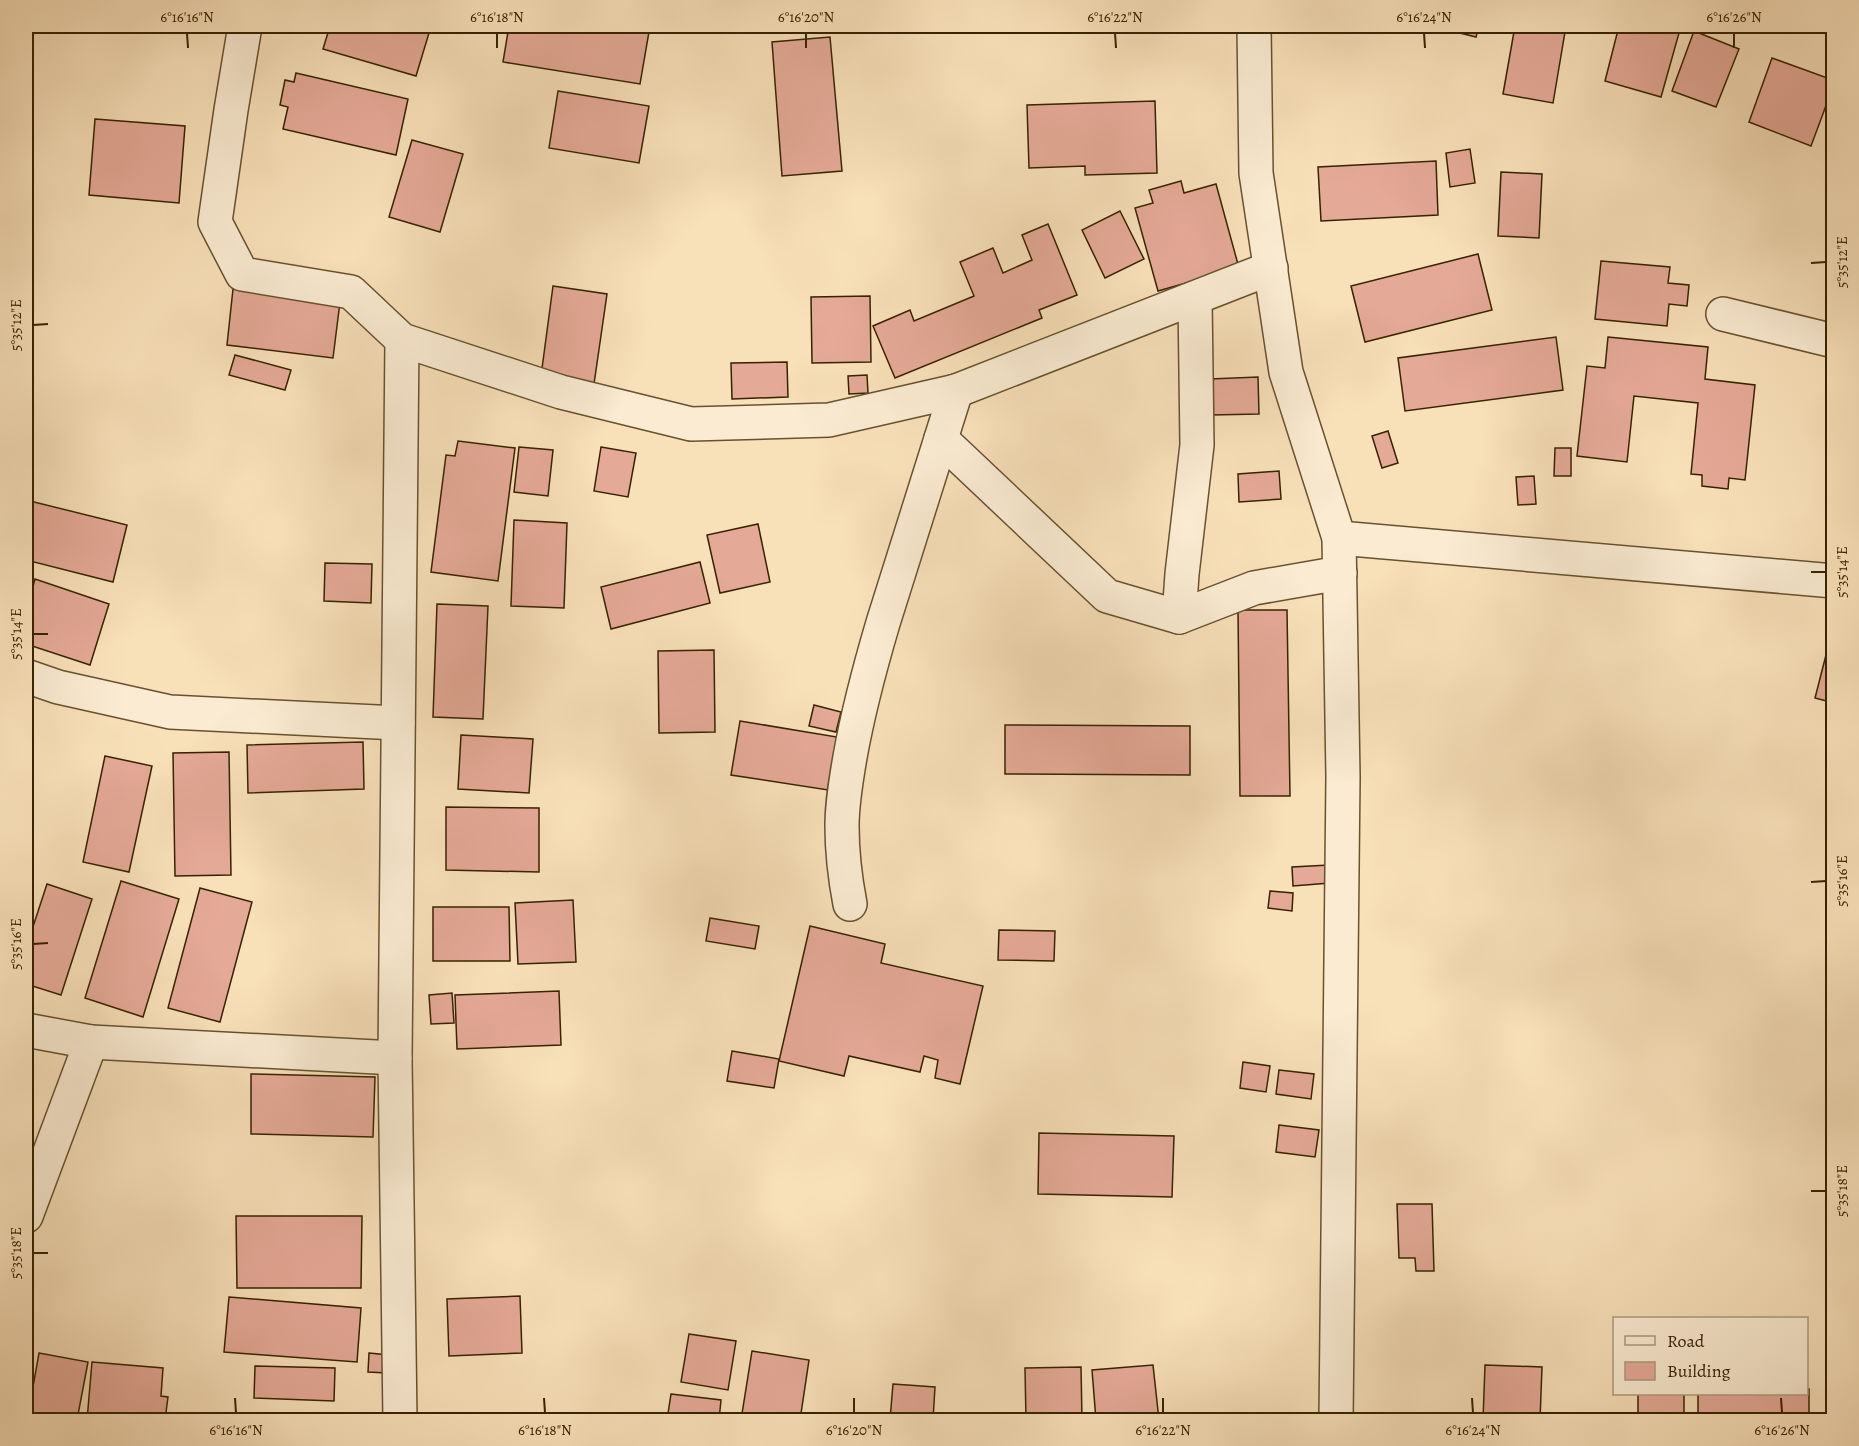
<svg xmlns="http://www.w3.org/2000/svg" width="1859" height="1446" font-family="Alegreya,serif">
<rect width="100%" height="100%" fill="#f8e0b9"/>
<filter id="stains"><feTurbulence type="fractalNoise" baseFrequency=".00333" numOctaves="4"/><feColorMatrix values="0 0 0 0 .2 0 0 0 0 .09 0 0 0 0 .02 0 0 0 .5 -.17"/></filter>
<radialGradient id="worn" r=".72"><stop offset=".6" stop-color="#630" stop-opacity="0"/><stop offset="1" stop-color="#630" stop-opacity=".3"/></radialGradient>
<!-- building -->
<g fill="#e5a997" stroke="#372200" stroke-width="1.5">
<path d="M 94,26 L 141,26 L 140,33 L 94,29 Z"/>
<path d="M 330,26 L 404,26 L 429,33 L 416,76 L 323,49 Z"/>
<path d="M 509,26 L 650,26 L 640,84 L 503,62 Z"/>
<path d="M 1432,26 L 1479,26 L 1476,37 Z"/>
<path d="M 1515,26 L 1566,26 L 1553,103 L 1503,94 Z"/>
<path d="M 1619,26 L 1681,26 L 1661,97 L 1605,81 Z"/>
<path d="M 1694,31 L 1739,49 L 1716,107 L 1672,91 Z"/>
<path d="M 830,37 L 842,171 L 782,176 L 772,42 Z"/>
<path d="M 1772,58 L 1833,80 L 1834,84 L 1811,146 L 1749,122 Z"/>
<path d="M 296,73 L 408,99 L 396,155 L 283,129 L 288,107 L 280,105 L 285,80 L 294,82 Z"/>
<path d="M 558,91 L 649,106 L 639,163 L 549,148 Z"/>
<path d="M 1155,101 L 1157,173 L 1085,175 L 1085,166 L 1029,168 L 1027,105 Z"/>
<path d="M 95,119 L 185,126 L 179,203 L 89,195 Z"/>
<path d="M 412,140 L 463,154 L 440,232 L 389,217 Z"/>
<path d="M 1470,149 L 1475,183 L 1450,187 L 1446,153 Z"/>
<path d="M 1436,161 L 1438,215 L 1321,221 L 1318,167 Z"/>
<path d="M 1501,172 L 1542,174 L 1539,238 L 1498,236 Z"/>
<path d="M 1181,181 L 1184,193 L 1216,184 L 1239,268 L 1158,291 L 1135,208 L 1153,203 L 1149,190 Z"/>
<path d="M 1120,211 L 1144,259 L 1105,278 L 1082,230 Z"/>
<path d="M 1048,224 L 1077,295 L 1039,310 L 1042,318 L 895,378 L 873,326 L 910,310 L 914,321 L 974,296 L 960,262 L 993,248 L 1003,273 L 1032,260 L 1022,235 Z"/>
<path d="M 1478,254 L 1492,310 L 1365,342 L 1351,286 Z"/>
<path d="M 1601,261 L 1670,267 L 1668,283 L 1689,285 L 1687,306 L 1669,304 L 1667,326 L 1595,319 Z"/>
<path d="M 553,286 L 607,294 L 594,384 L 541,376 Z"/>
<path d="M 233,289 L 340,302 L 333,358 L 227,345 Z"/>
<path d="M 870,296 L 871,362 L 812,363 L 811,297 Z"/>
<path d="M 1556,337 L 1563,390 L 1405,411 L 1398,358 Z"/>
<path d="M 1608,337 L 1708,347 L 1705,379 L 1755,385 L 1745,480 L 1729,478 L 1728,489 L 1702,486 L 1702,475 L 1691,474 L 1698,403 L 1634,396 L 1627,462 L 1577,456 L 1587,366 L 1605,368 Z"/>
<path d="M 235,355 L 291,370 L 285,390 L 229,375 Z"/>
<path d="M 787,362 L 788,397 L 732,399 L 731,363 Z"/>
<path d="M 867,375 L 868,393 L 849,394 L 848,376 Z"/>
<path d="M 1258,377 L 1259,414 L 1211,415 L 1210,379 Z"/>
<path d="M 1388,431 L 1398,463 L 1382,468 L 1372,436 Z"/>
<path d="M 458,441 L 515,448 L 498,581 L 431,572 L 446,455 L 455,456 Z"/>
<path d="M 519,447 L 553,450 L 548,496 L 514,492 Z"/>
<path d="M 601,447 L 636,453 L 628,497 L 594,491 Z"/>
<path d="M 1555,448 L 1571,448 L 1571,476 L 1554,476 Z"/>
<path d="M 1279,471 L 1281,499 L 1239,502 L 1238,474 Z"/>
<path d="M 1534,476 L 1536,504 L 1518,505 L 1516,477 Z"/>
<path d="M 26,500 L 127,525 L 113,582 L 26,560 Z"/>
<path d="M 514,520 L 567,523 L 564,608 L 511,606 Z"/>
<path d="M 758,524 L 770,582 L 720,593 L 707,535 Z"/>
<path d="M 700,562 L 710,603 L 611,629 L 601,587 Z"/>
<path d="M 325,563 L 372,564 L 371,603 L 324,601 Z"/>
<path d="M 35,579 L 109,604 L 90,665 L 26,644 L 26,611 Z"/>
<path d="M 437,604 L 488,606 L 483,719 L 433,717 Z"/>
<path d="M 1238,610 L 1287,610 L 1290,796 L 1240,796 Z"/>
<path d="M 714,650 L 715,732 L 659,733 L 658,651 Z"/>
<path d="M 1826,655 L 1834,657 L 1834,703 L 1815,698 Z"/>
<path d="M 814,705 L 841,712 L 836,732 L 809,726 Z"/>
<path d="M 740,721 L 837,737 L 828,790 L 731,775 Z"/>
<path d="M 1005,725 L 1190,726 L 1190,775 L 1005,774 Z"/>
<path d="M 461,735 L 533,739 L 529,793 L 458,789 Z"/>
<path d="M 363,742 L 364,789 L 248,793 L 247,745 Z"/>
<path d="M 229,752 L 231,875 L 175,876 L 173,753 Z"/>
<path d="M 105,756 L 152,766 L 129,872 L 83,862 Z"/>
<path d="M 446,807 L 539,808 L 539,872 L 446,870 Z"/>
<path d="M 1329,865 L 1330,883 L 1293,886 L 1292,867 Z"/>
<path d="M 121,881 L 179,899 L 143,1017 L 85,998 Z"/>
<path d="M 47,884 L 92,899 L 61,995 L 26,984 L 26,948 Z"/>
<path d="M 200,888 L 252,902 L 220,1022 L 168,1008 Z"/>
<path d="M 1270,891 L 1293,893 L 1292,911 L 1268,908 Z"/>
<path d="M 573,900 L 576,962 L 518,964 L 515,903 Z"/>
<path d="M 433,907 L 509,907 L 510,961 L 433,961 Z"/>
<path d="M 710,918 L 759,926 L 755,949 L 706,941 Z"/>
<path d="M 810,926 L 885,944 L 881,963 L 983,986 L 960,1084 L 935,1078 L 938,1060 L 924,1056 L 920,1072 L 849,1056 L 844,1076 L 779,1061 Z"/>
<path d="M 999,930 L 1055,931 L 1054,961 L 998,960 Z"/>
<path d="M 559,991 L 561,1045 L 457,1049 L 455,995 Z"/>
<path d="M 452,993 L 454,1023 L 431,1024 L 429,995 Z"/>
<path d="M 732,1051 L 779,1059 L 774,1088 L 727,1081 Z"/>
<path d="M 1243,1062 L 1270,1066 L 1266,1092 L 1240,1088 Z"/>
<path d="M 1279,1070 L 1314,1074 L 1311,1099 L 1276,1094 Z"/>
<path d="M 251,1074 L 375,1077 L 373,1137 L 251,1134 Z"/>
<path d="M 1279,1125 L 1319,1130 L 1315,1157 L 1276,1152 Z"/>
<path d="M 1039,1133 L 1174,1136 L 1172,1197 L 1038,1194 Z"/>
<path d="M 1397,1204 L 1432,1204 L 1434,1271 L 1416,1271 L 1415,1258 L 1399,1258 Z"/>
<path d="M 236,1216 L 362,1216 L 361,1288 L 237,1288 Z"/>
<path d="M 520,1296 L 522,1353 L 449,1356 L 447,1299 Z"/>
<path d="M 229,1297 L 361,1308 L 357,1362 L 224,1352 Z"/>
<path d="M 689,1334 L 736,1341 L 728,1390 L 681,1382 Z"/>
<path d="M 752,1351 L 809,1360 L 800,1420 L 741,1420 Z"/>
<path d="M 39,1353 L 88,1362 L 77,1420 L 27,1420 Z"/>
<path d="M 369,1353 L 389,1355 L 387,1373 L 368,1372 Z"/>
<path d="M 92,1362 L 163,1368 L 161,1396 L 168,1397 L 165,1420 L 87,1420 Z"/>
<path d="M 1153,1365 L 1159,1420 L 1096,1420 L 1092,1370 Z"/>
<path d="M 1485,1365 L 1542,1367 L 1540,1420 L 1483,1420 Z"/>
<path d="M 255,1366 L 335,1368 L 334,1401 L 254,1398 Z"/>
<path d="M 1081,1367 L 1082,1420 L 1026,1420 L 1025,1368 Z"/>
<path d="M 893,1384 L 935,1387 L 933,1420 L 890,1420 Z"/>
<path d="M 1806,1389 L 1809,1389 L 1809,1420 L 1698,1420 L 1698,1394 L 1806,1394 Z"/>
<path d="M 671,1394 L 721,1400 L 719,1420 L 667,1420 Z"/>
<rect x="1638" y="1394" width="46" height="26"/>
</g>
<g fill="none" stroke-linecap="round" stroke-linejoin="round">
<defs>
<g id="minor">
<path d="M 245,26 L 231,110 L 215,222 L 242,274 L 351,292 L 402,340 L 561,392 L 691,424 L 829,420 L 956,391 L 1271,268"/>
<path d="M 1254,26 L 1256,173 L 1286,372 L 1339,538 L 1343,777 L 1336,1420"/>
<path d="M 1723,314 L 1834,341"/>
<path d="M 941,439 L 1107,596 L 1179,617 L 1254,588 L 1340,573"/>
<path d="M 1339,538 L 1834,581"/>
<path d="M 1179,617 L 1182,574 L 1197,445 L 1195,299"/>
<path d="M 26,676 L 58,687 L 170,712 L 398,723"/>
<path d="M 850,904 C 845,878 842,853 842,826 C 842,803 846,780 850,757 C 858,712 870,667 883,623 L 956,391"/>
<path d="M 26,1030 L 91,1042 L 395,1058"/>
<path d="M 26,1216 L 91,1042"/>
<path d="M 400,1420 L 395,1058 L 402,340"/>
</g>
</defs>
<!-- minor casing -->
<use href="#minor" stroke="#67522e" stroke-width="36"/>
<!-- minor -->
<use href="#minor" stroke="#faebd2" stroke-width="33"/>
</g>
<!-- ticks -->
<path fill="none" stroke="#372200" stroke-width="2" d="M 187,33 L 188,48M 497,33 L 497,48M 806,33 L 806,48M 1115,33 L 1116,48M 1424,33 L 1425,48M 1734,33 L 1734,48M 1811,263 L 1826,262M 33,325 L 48,324M 1811,572 L 1826,572M 33,634 L 48,634M 1811,882 L 1826,881M 33,944 L 48,943M 1811,1191 L 1826,1191M 33,1253 L 48,1253M 235,1398 L 236,1413M 544,1398 L 545,1413M 854,1398 L 854,1413M 1163,1398 L 1163,1413M 1472,1398 L 1473,1413M 1781,1398 L 1782,1413"/>
<!-- margin -->
<rect width="1859" height="1446" fill="none" stroke="#f8e0b9" stroke-width="66"/>
<!-- legend -->
<rect x="1613" y="1317" width="195" height="78" fill="#faebd2" stroke="#ac9b7e" stroke-width="1.5"/>
<rect x="1625" y="1336" width="30" height="9" fill="#faebd2" stroke="#ac9b7e" stroke-width="1.5"/>
<text x="1667" y="1347" font-size="18" fill="#372200">Road</text>
<rect x="1625" y="1362" width="30" height="18" fill="#e5a997" stroke="#ac9b7e" stroke-width="1.5"/>
<text x="1667" y="1377" font-size="18" fill="#372200">Building</text>
<rect x="33" y="33" width="1793" height="1380" fill="none" stroke="#372200" stroke-width="2"/>
<g font-size="15" text-anchor="middle" fill="#372200">
<text x="187" y="22">6°16'16"N</text>
<text x="497" y="22">6°16'18"N</text>
<text x="806" y="22">6°16'20"N</text>
<text x="1115" y="22">6°16'22"N</text>
<text x="1424" y="22">6°16'24"N</text>
<text x="1734" y="22">6°16'26"N</text>
<text transform="translate(1842 262) rotate(-90)" y="5">5°35'12"E</text>
<text transform="translate(16 325) rotate(-90)" y="5">5°35'12"E</text>
<text transform="translate(1842 572) rotate(-90)" y="5">5°35'14"E</text>
<text transform="translate(16 634) rotate(-90)" y="5">5°35'14"E</text>
<text transform="translate(1842 881) rotate(-90)" y="5">5°35'16"E</text>
<text transform="translate(16 944) rotate(-90)" y="5">5°35'16"E</text>
<text transform="translate(1842 1191) rotate(-90)" y="5">5°35'18"E</text>
<text transform="translate(16 1253) rotate(-90)" y="5">5°35'18"E</text>
<text x="236" y="1435">6°16'16"N</text>
<text x="545" y="1435">6°16'18"N</text>
<text x="854" y="1435">6°16'20"N</text>
<text x="1163" y="1435">6°16'22"N</text>
<text x="1473" y="1435">6°16'24"N</text>
<text x="1782" y="1435">6°16'26"N</text>
</g>
<rect width="100%" height="100%" filter="url(#stains)"/>
<rect width="100%" height="100%" fill="url(#worn)"/>
</svg>
